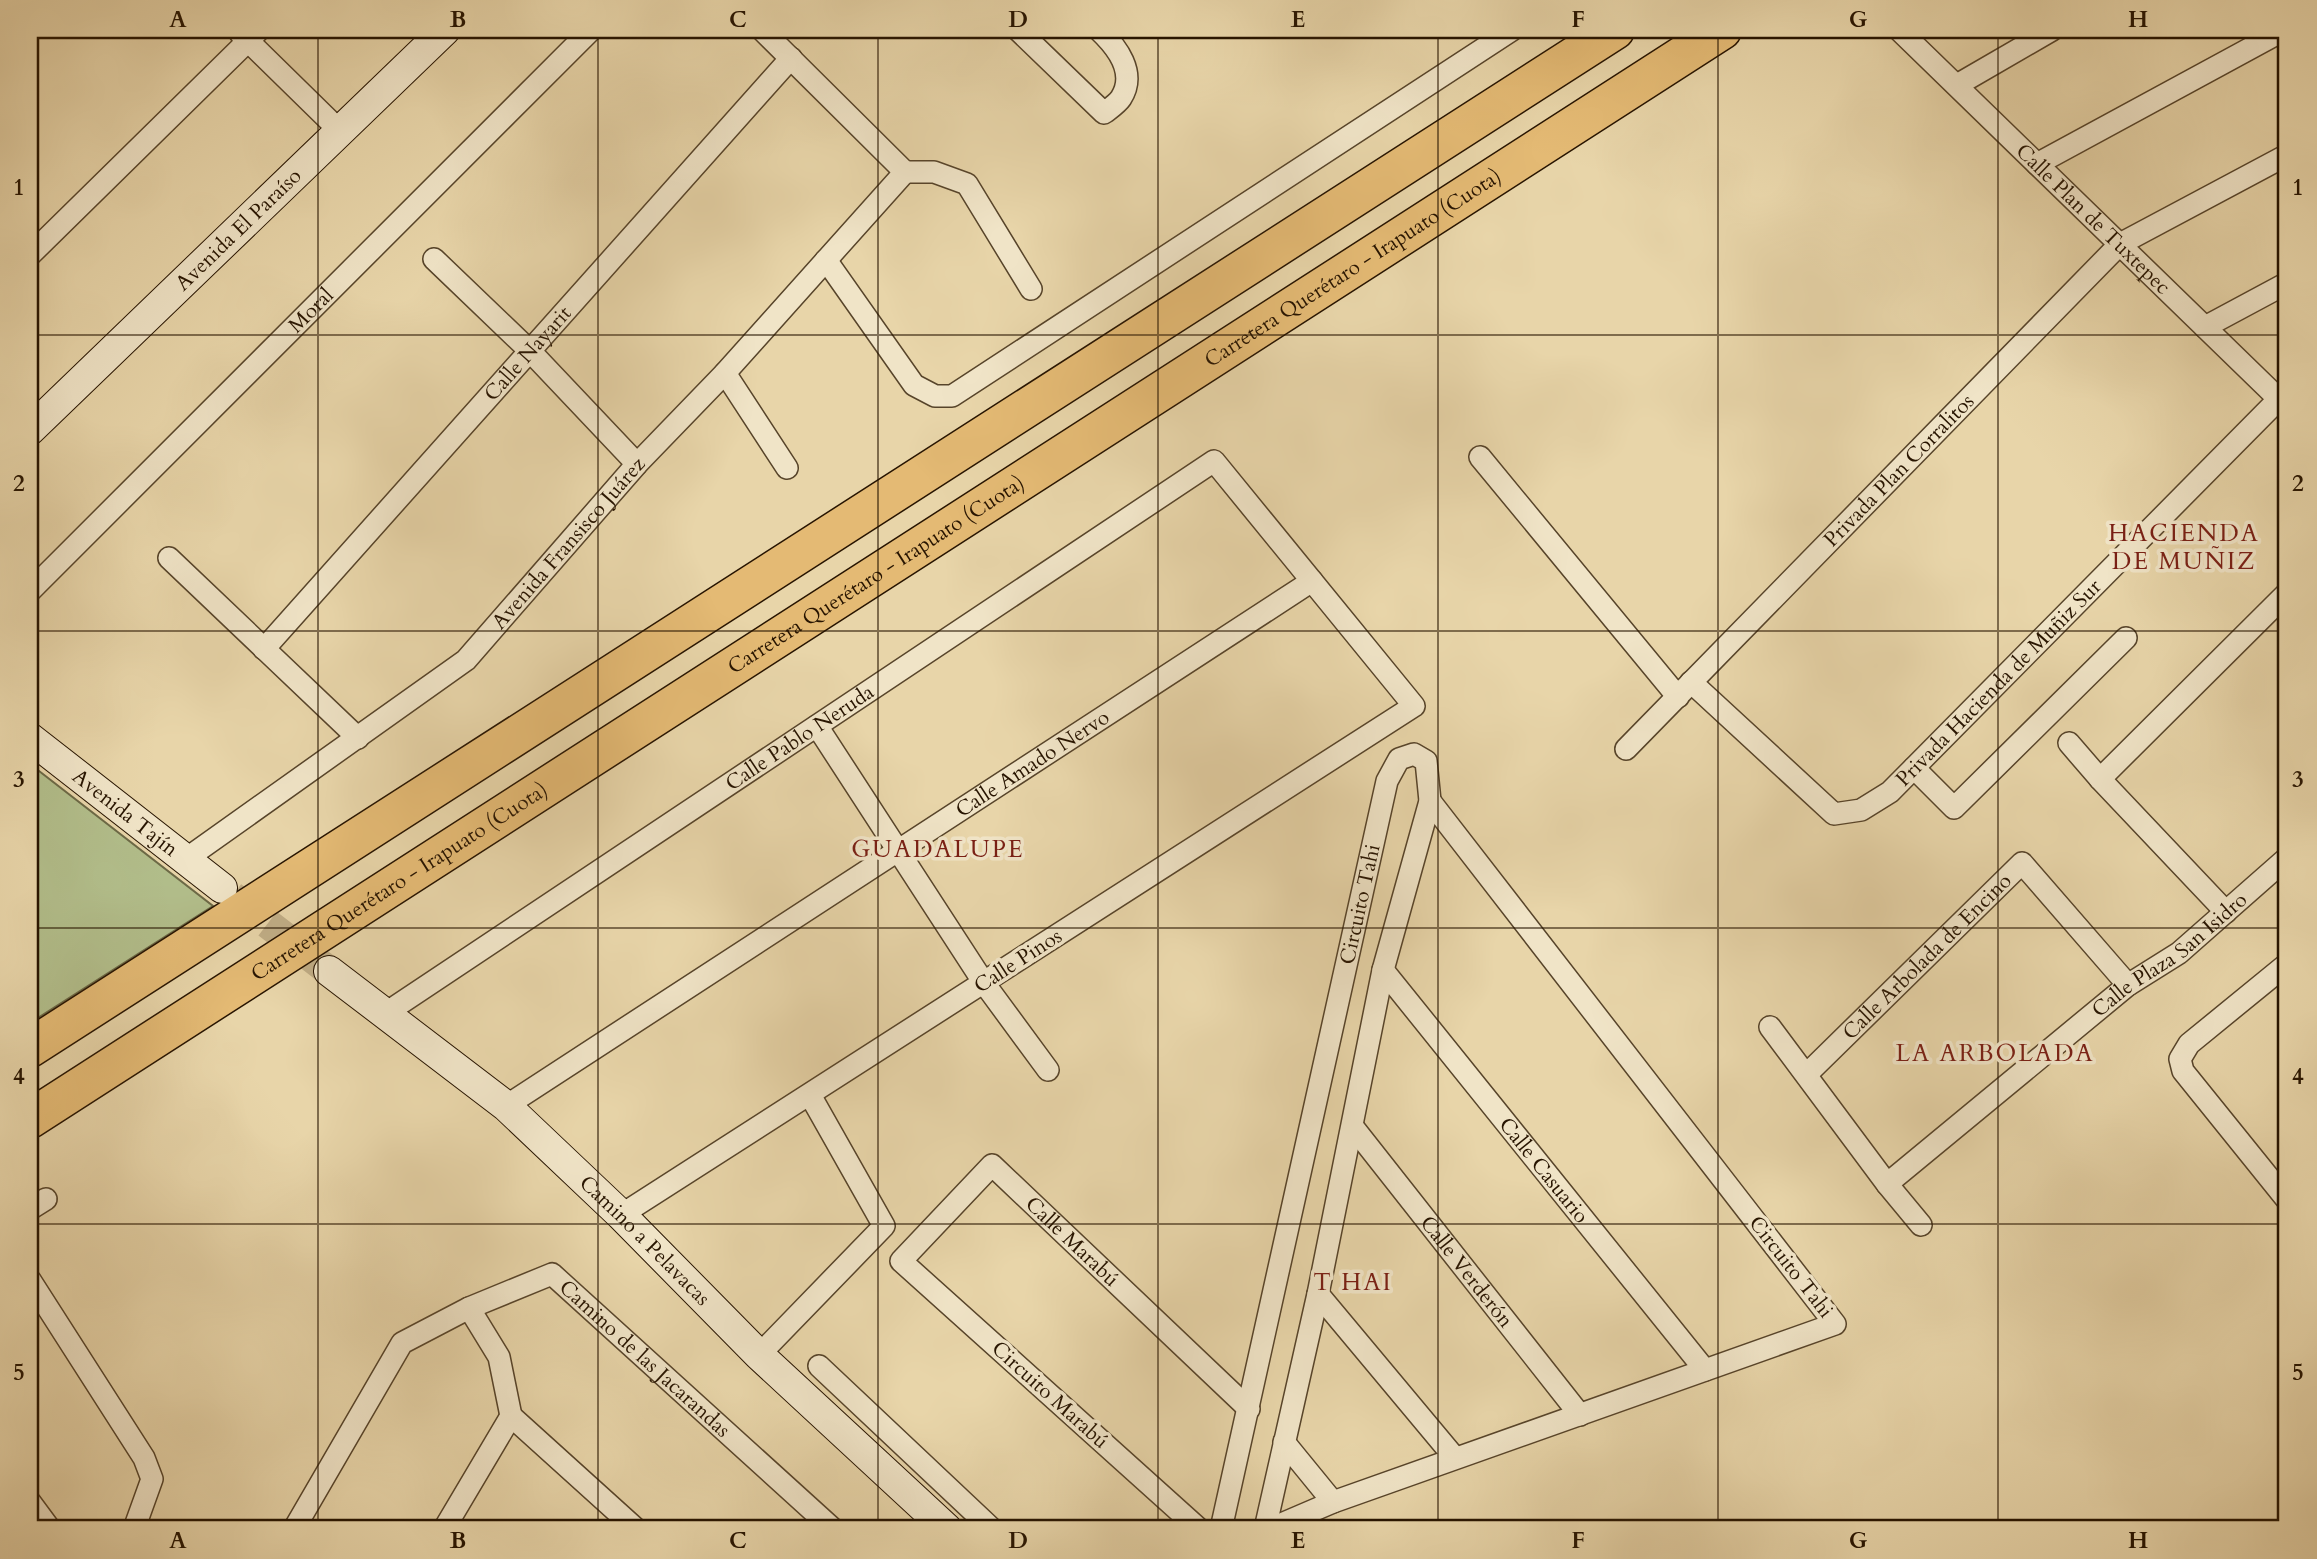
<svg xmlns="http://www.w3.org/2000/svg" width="2317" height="1559" font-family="Cardo,serif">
<rect width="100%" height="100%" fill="#e8d5a9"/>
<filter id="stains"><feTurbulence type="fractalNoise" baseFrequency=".00286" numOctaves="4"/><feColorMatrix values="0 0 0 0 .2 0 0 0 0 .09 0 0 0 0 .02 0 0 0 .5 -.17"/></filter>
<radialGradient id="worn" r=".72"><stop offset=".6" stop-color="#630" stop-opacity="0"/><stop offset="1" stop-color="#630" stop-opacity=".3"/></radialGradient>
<!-- green -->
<path fill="#b2be8b" stroke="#6c6946" stroke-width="2" d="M 30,764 L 213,906 L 30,1023 Z"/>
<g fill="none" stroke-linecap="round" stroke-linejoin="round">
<!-- secondary-tunnel -->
<path stroke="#c1ae87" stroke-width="30" stroke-dasharray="30 15" stroke-linecap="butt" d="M 232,896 L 329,971"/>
<defs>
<g id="street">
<path d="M 762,30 L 905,172"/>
<path d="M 1018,30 L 1104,113 C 1109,109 1117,104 1121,98 C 1137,73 1117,47 1099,30"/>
<path id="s1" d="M 1899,30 L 2287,407"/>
<path d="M 240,33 L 341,132"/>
<path d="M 1957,85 L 2052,30"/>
<path d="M 2037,164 L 2284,30"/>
<path d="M 905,172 L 934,172 L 967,184 L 1031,289"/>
<path d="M 30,255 L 259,30"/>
<path d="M 434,259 L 530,351 L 637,464"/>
<path d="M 826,260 L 914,385 L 935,396 L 952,396 L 1512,30"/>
<path d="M 2205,327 L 2287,283"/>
<path d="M 725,373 L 787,468"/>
<path d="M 1480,457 L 1678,697"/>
<path d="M 169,558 L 358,738"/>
<path id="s2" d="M 30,591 L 591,30"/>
<path id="s3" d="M 264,649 L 791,58"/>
<path id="s4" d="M 1691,682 L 1834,814 L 1861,810 L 1890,792 L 2279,399"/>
<path d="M 817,726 L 984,983 L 1048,1070"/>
<path d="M 2069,743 L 2100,779 L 2226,912"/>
<path id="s5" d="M 1626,749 L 2120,244 L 2287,155"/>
<path d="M 1914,768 L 1954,808 L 2126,638"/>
<path d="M 2100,779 L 2287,593"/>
<path id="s6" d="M 186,859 L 466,660 L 637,464 L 725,373 L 905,172"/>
<path d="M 2287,964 L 2189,1044 L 2180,1059 L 2183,1071 L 2287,1200"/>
<path id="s7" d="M 1383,970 L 1705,1370"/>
<path id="s8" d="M 386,1013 L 1214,461 L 1414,706 L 621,1215"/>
<path d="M 1770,1027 L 1887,1184 L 1921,1225"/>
<path id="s9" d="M 1807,1074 L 2022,863 L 2128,985"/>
<path id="s10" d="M 506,1106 L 1312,581"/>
<path id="s11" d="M 1353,1127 L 1580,1415"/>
<path id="s12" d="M 1887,1184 L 2128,985 L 2179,953 L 2287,858"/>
<path d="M 30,1209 L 46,1199"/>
<path d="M 30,1280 L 144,1458 L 152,1479 L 134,1529"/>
<path d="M 1318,1294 L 1455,1458"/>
<path d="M 469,1308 L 499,1357 L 511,1416"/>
<path d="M 759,1355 L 884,1226 L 810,1095"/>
<path d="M 819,1366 L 992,1529"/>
<path d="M 511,1416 L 636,1529"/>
<path d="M 1284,1442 L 1333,1502"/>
<path d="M 30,1502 L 50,1529"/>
<path id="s13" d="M 294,1529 L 402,1343 L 469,1308 L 552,1274 L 833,1529"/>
<path d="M 444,1529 L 511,1416"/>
<path id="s14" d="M 1199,1529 L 901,1261 L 992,1165 L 1249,1409"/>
<path id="s15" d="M 1221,1529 L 1387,781 L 1399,759 L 1414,754 L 1426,761 L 1430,801 L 1383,970 L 1318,1294 L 1265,1529"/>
<path d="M 1270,1529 L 1333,1502 L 1835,1324 L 1430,801"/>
</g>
<g id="secondary">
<path id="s16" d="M 30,430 L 445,30"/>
<path id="s17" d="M 30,738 L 222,888"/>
<path id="s18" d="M 329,971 L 506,1106 L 621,1215 L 759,1355 L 947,1529"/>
</g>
<g id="highway">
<path d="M 30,1048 L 1615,30"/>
<path id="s19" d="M 30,1119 L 1722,30"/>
</g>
</defs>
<!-- street casing -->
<use href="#street" stroke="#57442a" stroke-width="24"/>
<!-- secondary casing -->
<use href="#secondary" stroke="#271400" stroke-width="32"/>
<!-- highway casing -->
<use href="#highway" stroke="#271400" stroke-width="41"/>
<!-- street -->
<use href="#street" stroke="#f0e4c7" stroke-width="21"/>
<!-- secondary -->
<use href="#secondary" stroke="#f0e4c7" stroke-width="30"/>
<!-- highway -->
<use href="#highway" stroke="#e4ba74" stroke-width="38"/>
</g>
<!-- grid -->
<path fill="none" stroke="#271400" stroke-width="2" stroke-opacity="0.55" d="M 318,30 L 318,1529M 598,30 L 598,1529M 878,30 L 878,1529M 1158,30 L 1158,1529M 1438,30 L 1438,1529M 1718,30 L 1718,1529M 1998,30 L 1998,1529M 30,335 L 2287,335M 30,631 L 2287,631M 30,928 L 2287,928M 30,1224 L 2287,1224"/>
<g text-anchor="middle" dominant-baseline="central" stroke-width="7" stroke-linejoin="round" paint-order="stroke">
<!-- street labels -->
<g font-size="21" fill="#271400" stroke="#f0e4c7">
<text stroke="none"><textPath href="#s1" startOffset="271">Calle Plan de Tuxtepec</textPath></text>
<text stroke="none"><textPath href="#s16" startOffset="289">Avenida El Paraíso</textPath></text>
<text stroke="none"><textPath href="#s19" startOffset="1573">Carretera Querétaro - Irapuato (Cuota)</textPath></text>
<text stroke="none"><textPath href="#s2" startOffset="397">Moral</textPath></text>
<text stroke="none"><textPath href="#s3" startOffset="396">Calle Nayarit</textPath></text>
<text stroke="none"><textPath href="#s5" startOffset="390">Privada Plan Corralitos</textPath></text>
<text stroke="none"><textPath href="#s6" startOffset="499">Avenida Fransisco Juárez</textPath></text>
<text stroke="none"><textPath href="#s19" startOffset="1006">Carretera Querétaro - Irapuato (Cuota)</textPath></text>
<text stroke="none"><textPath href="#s4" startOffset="410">Privada Hacienda de Muñiz Sur</textPath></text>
<text stroke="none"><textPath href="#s8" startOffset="497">Calle Pablo Neruda</textPath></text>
<text stroke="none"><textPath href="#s10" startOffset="628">Calle Amado Nervo</textPath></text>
<text stroke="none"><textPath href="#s17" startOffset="121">Avenida Tajín</textPath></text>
<text stroke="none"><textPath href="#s19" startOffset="439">Carretera Querétaro - Irapuato (Cuota)</textPath></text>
<text stroke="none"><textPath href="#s15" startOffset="640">Circuito Tahi</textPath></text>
<text stroke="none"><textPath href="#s12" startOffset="364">Calle Plaza San Isidro</textPath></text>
<text stroke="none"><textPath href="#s9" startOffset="168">Calle Arbolada de Encino</textPath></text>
<text transform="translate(1018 961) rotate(-33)">Calle Pinos</text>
<text stroke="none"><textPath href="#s7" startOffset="257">Calle Casuario</textPath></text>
<text stroke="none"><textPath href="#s18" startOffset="416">Camino a Pelavacas</textPath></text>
<text stroke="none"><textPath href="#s14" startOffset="644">Calle Marabú</textPath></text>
<text transform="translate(1791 1267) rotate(52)">Circuito Tahi</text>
<text stroke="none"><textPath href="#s11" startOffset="184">Calle Verderón</textPath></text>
<text stroke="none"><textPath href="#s13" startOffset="506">Camino de las Jacarandas</textPath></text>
<text transform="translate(1050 1395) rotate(42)">Circuito Marabú</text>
</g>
<!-- quarter labels -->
<g font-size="24" letter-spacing="2" fill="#7a1f14" stroke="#f0e4c7">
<text x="2184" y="533">HACIENDA<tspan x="2184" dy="28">DE MUÑIZ</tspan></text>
<text x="938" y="849">GUADALUPE</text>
<text x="1995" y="1053">LA ARBOLADA</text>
<text x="1353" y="1282">T HAI</text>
</g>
</g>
<!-- margin -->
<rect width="2317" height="1559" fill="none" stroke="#e8d5a9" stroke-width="77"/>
<rect x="38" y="38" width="2240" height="1482" fill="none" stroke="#271400" stroke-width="2.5"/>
<g font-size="23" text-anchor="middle" font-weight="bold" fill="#271400">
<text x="178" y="27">A</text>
<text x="458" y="27">B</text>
<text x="738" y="27">C</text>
<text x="1018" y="27">D</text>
<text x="1298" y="27">E</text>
<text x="1578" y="27">F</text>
<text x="1858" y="27">G</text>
<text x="2138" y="27">H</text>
<text x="19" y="195">1</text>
<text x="2298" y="195">1</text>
<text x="19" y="491">2</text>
<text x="2298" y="491">2</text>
<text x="19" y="787">3</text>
<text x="2298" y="787">3</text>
<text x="19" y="1084">4</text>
<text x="2298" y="1084">4</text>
<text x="19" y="1380">5</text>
<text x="2298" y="1380">5</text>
<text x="178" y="1548">A</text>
<text x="458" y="1548">B</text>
<text x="738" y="1548">C</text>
<text x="1018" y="1548">D</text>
<text x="1298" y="1548">E</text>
<text x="1578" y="1548">F</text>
<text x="1858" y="1548">G</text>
<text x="2138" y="1548">H</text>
</g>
<rect width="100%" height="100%" filter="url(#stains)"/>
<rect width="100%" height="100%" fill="url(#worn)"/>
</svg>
